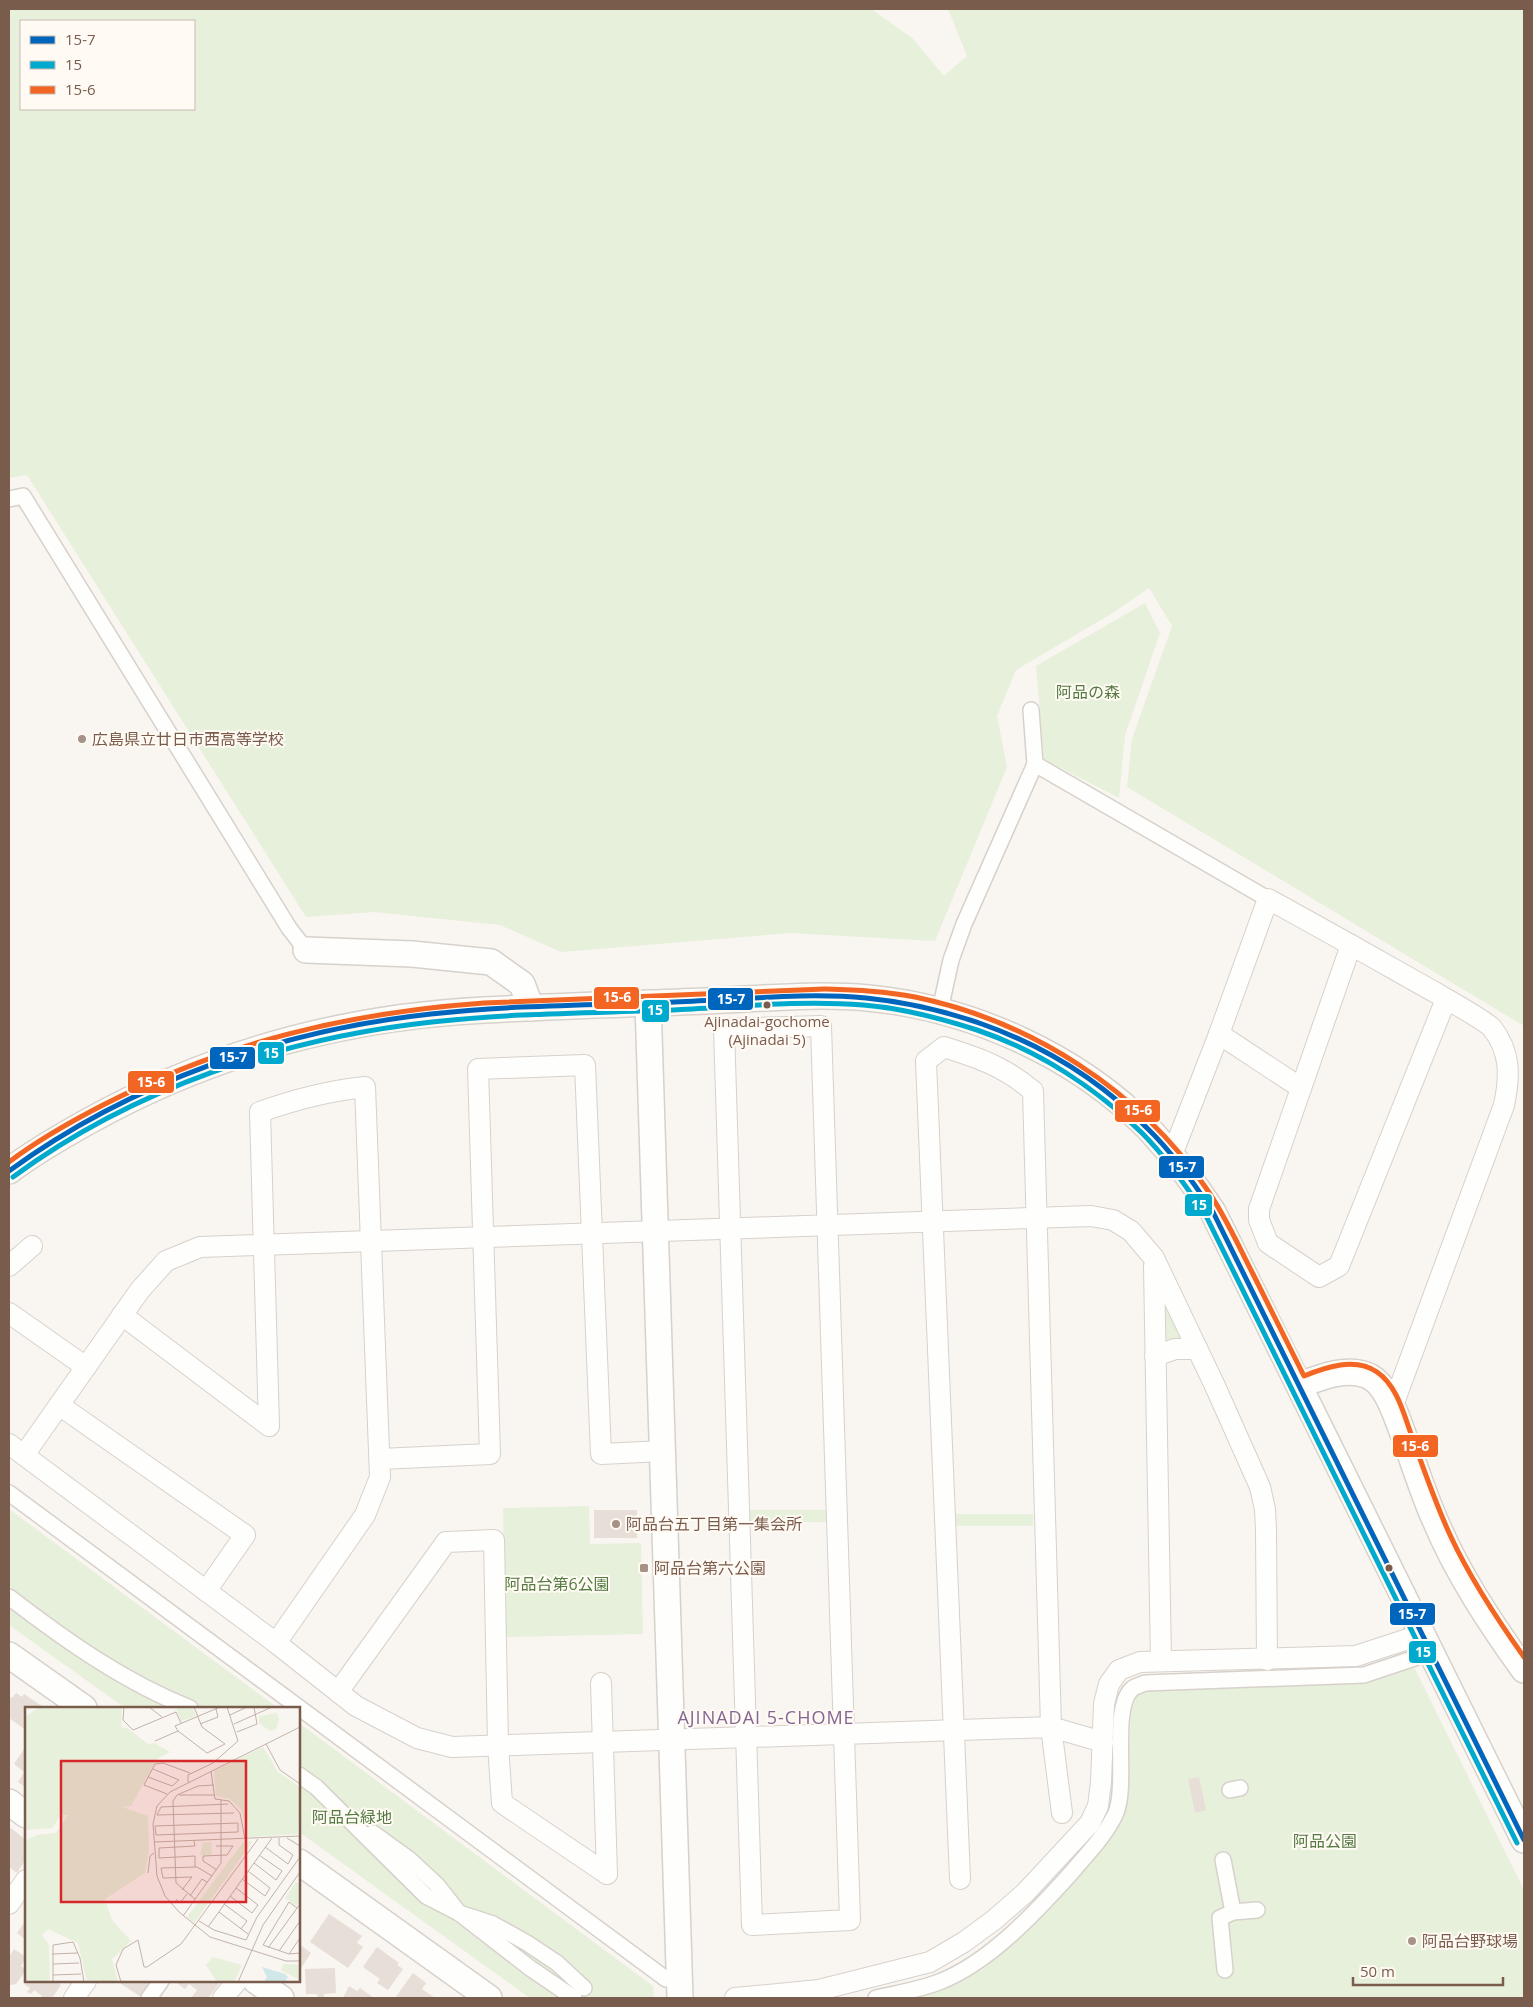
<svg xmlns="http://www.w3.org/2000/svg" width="1533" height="2007" font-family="'Open Sans','Noto Sans JP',sans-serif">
<rect width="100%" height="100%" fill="#f9f5f0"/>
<!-- green -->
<g fill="#e7f0db" fill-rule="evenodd">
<path d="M 9,9 L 871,9 L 912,38 L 944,76 L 967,56 L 948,9 L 1524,9 L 1524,1026 L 1127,787 L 1132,739 L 1172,626 L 1149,588 L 1111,614 L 1016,670 L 997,716 L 1007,767 L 935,941 L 790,933 L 561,952 L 500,925 L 374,912 L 306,917 L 27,475 L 9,478 ZM 194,21 L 194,109 L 21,109 L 21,21 Z"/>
<path d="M 1145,603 L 1160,633 L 1125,735 L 1119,798 L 1044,759 L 1036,666 Z"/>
<path d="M 1164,1303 L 1181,1338 L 1165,1340 Z"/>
<path d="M 589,1506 L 590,1544 L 641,1543 L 643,1634 L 506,1637 L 503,1508 Z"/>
<path d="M 9,1509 L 278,1708 L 125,1708 L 9,1625 Z"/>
<rect x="750" y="1510" width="76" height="12"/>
<rect x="956" y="1514" width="77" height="12"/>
<path d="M 1414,1667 L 1524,1890 L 1524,1998 L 913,1998 L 941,1991 L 983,1969 L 1047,1912 L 1112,1838 L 1124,1814 L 1128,1786 L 1131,1711 L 1137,1696 L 1147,1688 L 1366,1683 Z"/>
<path d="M 299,1723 L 653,1986 L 654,1998 L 530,1998 L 299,1832 Z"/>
</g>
<!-- building -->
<g fill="#e6ded7">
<rect x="594" y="1510" width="43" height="28"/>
<path d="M 16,1693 L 22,1697 L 24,1694 L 42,1706 L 41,1708 L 26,1708 L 26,1730 L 9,1718 L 9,1696 L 12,1698 Z"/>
<path d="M 26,1746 L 26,1788 L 18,1782 L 24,1772 L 14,1764 Z"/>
<path d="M 1199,1777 L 1206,1810 L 1195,1813 L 1188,1779 Z"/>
<path d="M 11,1828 L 26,1840 L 26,1859 L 17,1873 L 9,1867 L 9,1831 Z"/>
<path d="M 329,1914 L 362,1936 L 357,1943 L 363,1947 L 348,1968 L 310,1942 Z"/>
<path d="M 26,1920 L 26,1940 L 17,1933 Z"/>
<path d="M 299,1944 L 311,1953 L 299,1971 Z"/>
<path d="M 377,1947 L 399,1963 L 397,1965 L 403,1969 L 388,1990 L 377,1983 L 380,1979 L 363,1967 Z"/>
<path d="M 14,1949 L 26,1957 L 21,1966 L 26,1970 L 16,1984 L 11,1985 L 9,1984 L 9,1957 Z"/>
<path d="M 335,1968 L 336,1993 L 324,1994 L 324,1998 L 318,1998 L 317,1994 L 306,1994 L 305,1969 Z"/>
<path d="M 413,1973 L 426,1983 L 422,1989 L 435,1998 L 395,1998 Z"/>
<path d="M 28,1981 L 58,1981 L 57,1982 L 61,1985 L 52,1998 L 40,1998 L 42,1996 L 34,1990 L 31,1994 L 27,1992 L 30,1988 L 25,1985 Z"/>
<path d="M 117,1981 L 150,1981 L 152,1982 L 141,1997 Z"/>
<path d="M 174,1981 L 214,1981 L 219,1984 L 208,1998 L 191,1998 L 197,1990 L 189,1984 L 185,1989 Z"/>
<path d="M 349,1986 L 357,1991 L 360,1988 L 374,1998 L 343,1998 Z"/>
</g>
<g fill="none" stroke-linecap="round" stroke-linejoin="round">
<defs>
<g id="pedestrian">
<path d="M 9,499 L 23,496 L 289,928 L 306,950"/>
<path d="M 1031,710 L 1035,764"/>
<path d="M 940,1010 L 951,960 L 964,924 L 1035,764 L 1268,899"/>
<path d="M 9,1493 L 666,1979"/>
<path d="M 9,1597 C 65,1640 124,1682 190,1708"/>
<path d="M 299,1775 L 316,1787 L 426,1896 L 459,1913 L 530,1968 L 574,1998"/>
<path d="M 1230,1790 L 1240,1788"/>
<path d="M 373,1833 L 409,1859 L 437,1885 L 459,1913 L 493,1924 L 527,1943 L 557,1963 L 584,1988"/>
<path d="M 1223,1860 L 1233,1912"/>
<path d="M 1225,1970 L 1220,1918 L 1233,1912 L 1257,1910"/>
<path d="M 149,1998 L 161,1981"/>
<path d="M 876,1998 C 897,1993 919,1990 939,1982 C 989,1963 1037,1911 1072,1872 C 1088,1853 1104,1837 1115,1815 C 1129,1786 1110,1709 1132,1689 C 1135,1686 1141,1685 1145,1683 L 1364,1675 L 1415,1658"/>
</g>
<g id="minor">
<path d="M 1351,945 L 1259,1209 L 1259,1220 L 1268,1243 L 1319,1277 L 1339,1266 L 1446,999"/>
<path d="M 821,1026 L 850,1920 L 752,1925 L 724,1029 Z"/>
<path d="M 1219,1034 L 1301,1088"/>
<path d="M 1172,1155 L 1219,1034 L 1268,899 C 1325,930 1381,962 1438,994 C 1448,1000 1486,1021 1492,1028 C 1511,1052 1510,1077 1504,1105 L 1392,1408"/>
<path d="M 9,1266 L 32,1246"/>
<path d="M 1154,1266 L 1161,1661"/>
<path d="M 9,1313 L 86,1367"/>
<path d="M 122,1315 L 269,1426"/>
<path d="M 1155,1356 L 1175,1349 L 1197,1349"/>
<path d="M 59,1405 L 245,1535 L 206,1591"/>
<path d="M 269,1426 L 260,1112 C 296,1099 327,1091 365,1087 L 380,1477 L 365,1515 L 276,1643"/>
<path d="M 9,1444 L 276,1643 L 356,1706 L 417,1738 L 452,1747 L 1051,1727 L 1103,1742"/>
<path d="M 24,1455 L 140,1290 L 166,1261 L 200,1247 L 1091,1216 L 1113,1220 L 1131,1231 L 1154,1258 L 1215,1386 L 1260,1487 L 1265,1509 L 1266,1530 L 1267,1660"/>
<path d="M 380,1459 L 490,1454 L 478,1069 L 585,1065 L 601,1454 L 663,1451"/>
<path d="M 601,1683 L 607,1874"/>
<path d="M 338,1692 L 446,1542 L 494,1540 L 498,1745 L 502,1803 L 607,1874"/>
<path d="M 960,1879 L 926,1061 L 944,1047 C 981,1059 1003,1066 1033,1091 L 1051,1727 L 1062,1813"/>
<path d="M 9,1904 L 26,1880"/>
<path d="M 74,1998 L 86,1981"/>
<path d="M 223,1998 L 237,1981"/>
<path d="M 735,1998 L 819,1990 L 930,1962 L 964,1942 L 994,1920 L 1025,1893 L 1090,1823 L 1098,1806 L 1101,1782 L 1104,1704 L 1109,1684 L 1119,1670 L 1140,1662 L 1356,1656 L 1423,1634"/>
</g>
<g id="tertiary">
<path d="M 306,950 L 412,954 L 491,962 L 522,984 L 531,1008"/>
<path d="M 648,1003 L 680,1998"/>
<path d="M 9,1171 C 34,1152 62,1136 89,1121 C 211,1053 345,1017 484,1010 C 558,1006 632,1004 706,1001 C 760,999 815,993 868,998 C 971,1008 1076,1055 1149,1129 C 1173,1155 1194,1183 1213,1212 L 1524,1840"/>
<path d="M 1300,1385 C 1319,1378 1345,1367 1366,1375 C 1386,1382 1395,1413 1402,1431 C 1413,1460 1422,1491 1435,1520 C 1457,1573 1491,1624 1524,1670"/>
<path d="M 9,1655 L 84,1708"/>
<path d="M 9,1802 L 26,1815"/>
<path d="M 299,1862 L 489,1998"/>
<path d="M 256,1981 L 281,1998"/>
</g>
</defs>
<!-- pedestrian casing -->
<use href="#pedestrian" stroke="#d7d1cb" stroke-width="18"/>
<!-- minor casing -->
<use href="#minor" stroke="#d7d1cb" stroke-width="22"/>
<!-- tertiary casing -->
<use href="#tertiary" stroke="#d7d1cb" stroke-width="28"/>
<!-- pedestrian -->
<use href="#pedestrian" stroke="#fefefd" stroke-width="15"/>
<!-- minor -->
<use href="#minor" stroke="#fefefd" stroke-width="20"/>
<!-- tertiary -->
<use href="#tertiary" stroke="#fefefd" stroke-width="25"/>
<defs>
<path id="bus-1" d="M 9,1171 C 131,1082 282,1030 431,1014 C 512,1005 594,1005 675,1002 C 739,1000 803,992 866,998 C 906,1002 945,1011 982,1024 C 1044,1046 1102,1082 1148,1129 C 1173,1153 1194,1183 1213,1212 L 1524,1840"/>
<path id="bus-2" d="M 13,1177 C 134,1088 284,1038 432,1022 C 512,1013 593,1013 673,1010 C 736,1007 800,1000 863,1005 C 902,1008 940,1018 977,1030 C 1039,1051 1096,1088 1142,1133 C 1167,1158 1187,1187 1206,1216 L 1517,1843"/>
<path id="bus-3" d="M 9,1162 C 38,1140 70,1122 103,1105 C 226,1042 346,1013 484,1003 L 825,989 C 855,990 886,991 915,997 C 1031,1021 1139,1090 1206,1188 C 1225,1215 1238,1245 1253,1274 C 1270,1308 1287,1342 1304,1376 C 1326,1367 1355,1357 1377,1372 C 1396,1385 1403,1411 1410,1431 C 1423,1467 1435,1503 1451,1537 C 1471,1580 1497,1619 1524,1657"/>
</defs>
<!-- bus-1 casing -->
<use href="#bus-1" stroke="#fffaf3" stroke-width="9"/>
<!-- bus-2 casing -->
<use href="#bus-2" stroke="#fffaf3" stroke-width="9"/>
<!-- bus-3 casing -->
<use href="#bus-3" stroke="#fffaf3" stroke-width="9"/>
<!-- bus-1 -->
<use href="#bus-1" stroke="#0065bd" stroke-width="5"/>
<!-- bus-2 -->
<use href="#bus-2" stroke="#00a9ce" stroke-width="5"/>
<!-- bus-3 -->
<use href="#bus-3" stroke="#f26522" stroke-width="5"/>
</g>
<!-- markers -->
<g fill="#a69286" stroke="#fffaf3" stroke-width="2">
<circle cx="82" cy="739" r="5"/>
<circle cx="616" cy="1524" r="5"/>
<rect x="639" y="1563" width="10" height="10" rx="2.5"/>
<circle cx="1412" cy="1941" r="5"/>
</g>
<g fill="#7a5c4d" stroke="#fffaf3" stroke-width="2">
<circle cx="767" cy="1005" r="4.5"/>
<circle cx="1389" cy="1568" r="4.5"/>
</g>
<g text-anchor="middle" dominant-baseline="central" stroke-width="4" stroke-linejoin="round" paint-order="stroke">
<!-- bus labels -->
<g font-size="15" fill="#7a5c4d" stroke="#fffaf3">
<text x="767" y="1021">Ajinadai-gochome<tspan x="767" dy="18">(Ajinadai 5)</tspan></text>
</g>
<!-- park labels -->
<g font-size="16" fill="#537a41" stroke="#fffaf3">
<text x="1088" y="692">阿品の森</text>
<text x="557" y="1584">阿品台第6公園</text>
<text x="352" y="1817">阿品台緑地</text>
<text x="1325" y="1841">阿品公園</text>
</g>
<!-- poi labels -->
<g font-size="16" fill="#7a5c4d" stroke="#fffaf3" text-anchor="start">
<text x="92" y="739">広島県立廿日市西高等学校</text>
<text x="626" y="1524">阿品台五丁目第一集会所</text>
<text x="654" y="1568">阿品台第六公園</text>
<text x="1422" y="1941">阿品台野球場</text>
</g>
<!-- neighbourhood labels -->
<g font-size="18" letter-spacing="1" fill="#846695" stroke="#fffaf3">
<text x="766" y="1717">AJINADAI 5-CHOME</text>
</g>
</g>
<!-- overview -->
<g transform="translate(25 1707)">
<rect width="275" height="275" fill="#f9f5f0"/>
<path d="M 14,0 L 97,0 L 96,20 L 104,22 L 123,37 L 129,36 L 145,45 L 132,52 L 106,99 L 97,100 L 123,109 L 124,143 L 120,166 L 80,192 L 87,213 L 106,234 L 87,252 L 93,275 L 62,275 L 53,236 L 23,222 L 17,228 L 24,238 L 25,275 L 0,275 L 0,134 L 12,128 L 31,126 L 43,108 L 36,108 L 27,121 L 0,123 L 0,10 ZM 167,0 L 171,9 L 156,14 L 151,1 ZM 252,6 L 254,13 L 251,22 L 245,24 L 234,16 L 234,9 ZM 238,40 L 253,65 L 275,80 L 273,127 L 223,130 L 217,104 L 205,92 L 191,89 L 189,64 ZM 219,134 L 228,134 L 169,216 L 162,210 ZM 186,135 L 187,148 L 175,148 L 178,136 ZM 271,175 L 275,177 L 275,195 L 271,199 L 260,191 ZM 188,250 L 217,258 L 209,275 L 192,275 L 181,258 ZM 259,257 L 275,258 L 275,273 L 256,263 Z" fill="#e7f0db"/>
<path d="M 237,260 L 260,267 L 263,270 L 260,275 L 239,275 L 242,270 Z" fill="#d0e8ea"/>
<path fill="none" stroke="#c2b3aa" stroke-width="1" d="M 99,0 L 98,13 L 108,23 L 151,5 L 156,16M 124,0 L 137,10M 205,8 L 222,0M 175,17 L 193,10 L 191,2M 209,17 L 247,0M 275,20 L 145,85 L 132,99 L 128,117 L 132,169 L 140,189 L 154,205 L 185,230 L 261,254 L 275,254M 153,24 L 150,19 L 195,0M 212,25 L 232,17 L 229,0M 130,34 L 153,24 L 182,46 L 200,37 L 177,20 L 169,0M 241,37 L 255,63 L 275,77M 186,64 L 190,92 L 204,94 L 215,106 L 220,132M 123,70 L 147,79 L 154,73 L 128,62M 163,75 L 163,68 L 188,56 L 213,34 L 202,0M 142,87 L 119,78 L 130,57 L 138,56 L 165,66M 154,88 L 189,88M 203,97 L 136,100 L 132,108 L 209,106M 213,116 L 213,125 L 131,128 L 130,119 ZM 262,131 L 275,139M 169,134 L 170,139 L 134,141 L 134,151 L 170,149 L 170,160M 129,135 L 275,129M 191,139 L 208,139M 240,140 L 263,157 L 268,148 L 254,138 L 254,131M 229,156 L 251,173 L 257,164 L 234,148M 192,163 L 178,154 L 178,149 L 202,148 L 208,139M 123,166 L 125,149 L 129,146M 167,170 L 138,171 L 136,161 L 172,160 L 187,169M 217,172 L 240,189 L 245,181 L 223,164M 157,183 L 167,170M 165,189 L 177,172 L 182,175M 205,189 L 227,206 L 233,198 L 211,181M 151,192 L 155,196 L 162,187M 170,192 L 151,176 L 148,94 L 152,88 L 173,79 L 189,78M 199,197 L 222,214 L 216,222M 272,201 L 264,195 L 238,238 L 264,247 L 275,246M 194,205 L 223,227M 158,209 L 196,156 L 196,93M 174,214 L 189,223 L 221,233 L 232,210 L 275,150M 183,220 L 247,131M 243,241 L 275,197M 254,244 L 275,214M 27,247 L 53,246M 264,247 L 275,231M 28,257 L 54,256M 28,268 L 56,267M 28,275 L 28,238 L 48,235 L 55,251 L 59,275M 96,275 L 91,258 L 98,242 L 113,233 L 119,260 L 122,260 L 156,237 L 233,132M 213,275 L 238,218 L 275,165"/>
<path fill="#d62828" fill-opacity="0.15" stroke="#d62828" stroke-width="2.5" d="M 36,54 L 221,54 L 221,195 L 36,195 Z"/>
<rect width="275" height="275" fill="none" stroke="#7a5c4d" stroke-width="2.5"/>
</g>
<g stroke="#fffaf3" stroke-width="2">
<rect x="593" y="986" width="47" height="24" rx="5" fill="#f26522"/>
<rect x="707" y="987" width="47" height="24" rx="5" fill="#0065bd"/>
<rect x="641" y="999" width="29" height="24" rx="5" fill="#00a9ce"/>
<rect x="257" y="1041" width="28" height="24" rx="5" fill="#00a9ce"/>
<rect x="209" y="1046" width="47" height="24" rx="5" fill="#0065bd"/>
<rect x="127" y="1070" width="48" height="24" rx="5" fill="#f26522"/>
<rect x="1114" y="1099" width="47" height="24" rx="5" fill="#f26522"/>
<rect x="1158" y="1155" width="47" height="24" rx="5" fill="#0065bd"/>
<rect x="1184" y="1193" width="29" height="24" rx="5" fill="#00a9ce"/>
<rect x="1392" y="1434" width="47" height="24" rx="5" fill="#f26522"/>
<rect x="1389" y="1602" width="47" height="24" rx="5" fill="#0065bd"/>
<rect x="1408" y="1640" width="29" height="24" rx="5" fill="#00a9ce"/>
</g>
<g font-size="14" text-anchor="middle" font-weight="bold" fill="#fff">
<text x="617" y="1002">15-6</text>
<text x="731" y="1004">15-7</text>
<text x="655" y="1015">15</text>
<text x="271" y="1058">15</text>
<text x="233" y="1062">15-7</text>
<text x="151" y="1087">15-6</text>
<text x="1138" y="1115">15-6</text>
<text x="1182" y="1172">15-7</text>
<text x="1199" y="1210">15</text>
<text x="1415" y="1451">15-6</text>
<text x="1412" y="1619">15-7</text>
<text x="1423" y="1657">15</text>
</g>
<!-- border -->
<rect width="1533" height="2007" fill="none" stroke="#7a5c4d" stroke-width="20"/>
<!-- legend -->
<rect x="20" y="20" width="175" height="90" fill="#fffaf3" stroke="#cabbb1"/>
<rect x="30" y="36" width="25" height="8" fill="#0065bd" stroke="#cabbb1"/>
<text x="65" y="45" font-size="15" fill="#7a5c4d">15-7</text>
<rect x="30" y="61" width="25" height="8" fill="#00a9ce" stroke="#cabbb1"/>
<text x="65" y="70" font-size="15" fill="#7a5c4d">15</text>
<rect x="30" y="86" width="25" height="8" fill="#f26522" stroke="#cabbb1"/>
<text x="65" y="95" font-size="15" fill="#7a5c4d">15-6</text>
<!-- scale -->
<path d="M1353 1977v8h150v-8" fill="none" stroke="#7a5c4d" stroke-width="2.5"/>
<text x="1360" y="1977" font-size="15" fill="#7a5c4d" stroke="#fffaf3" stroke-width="4" paint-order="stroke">50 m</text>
</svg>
